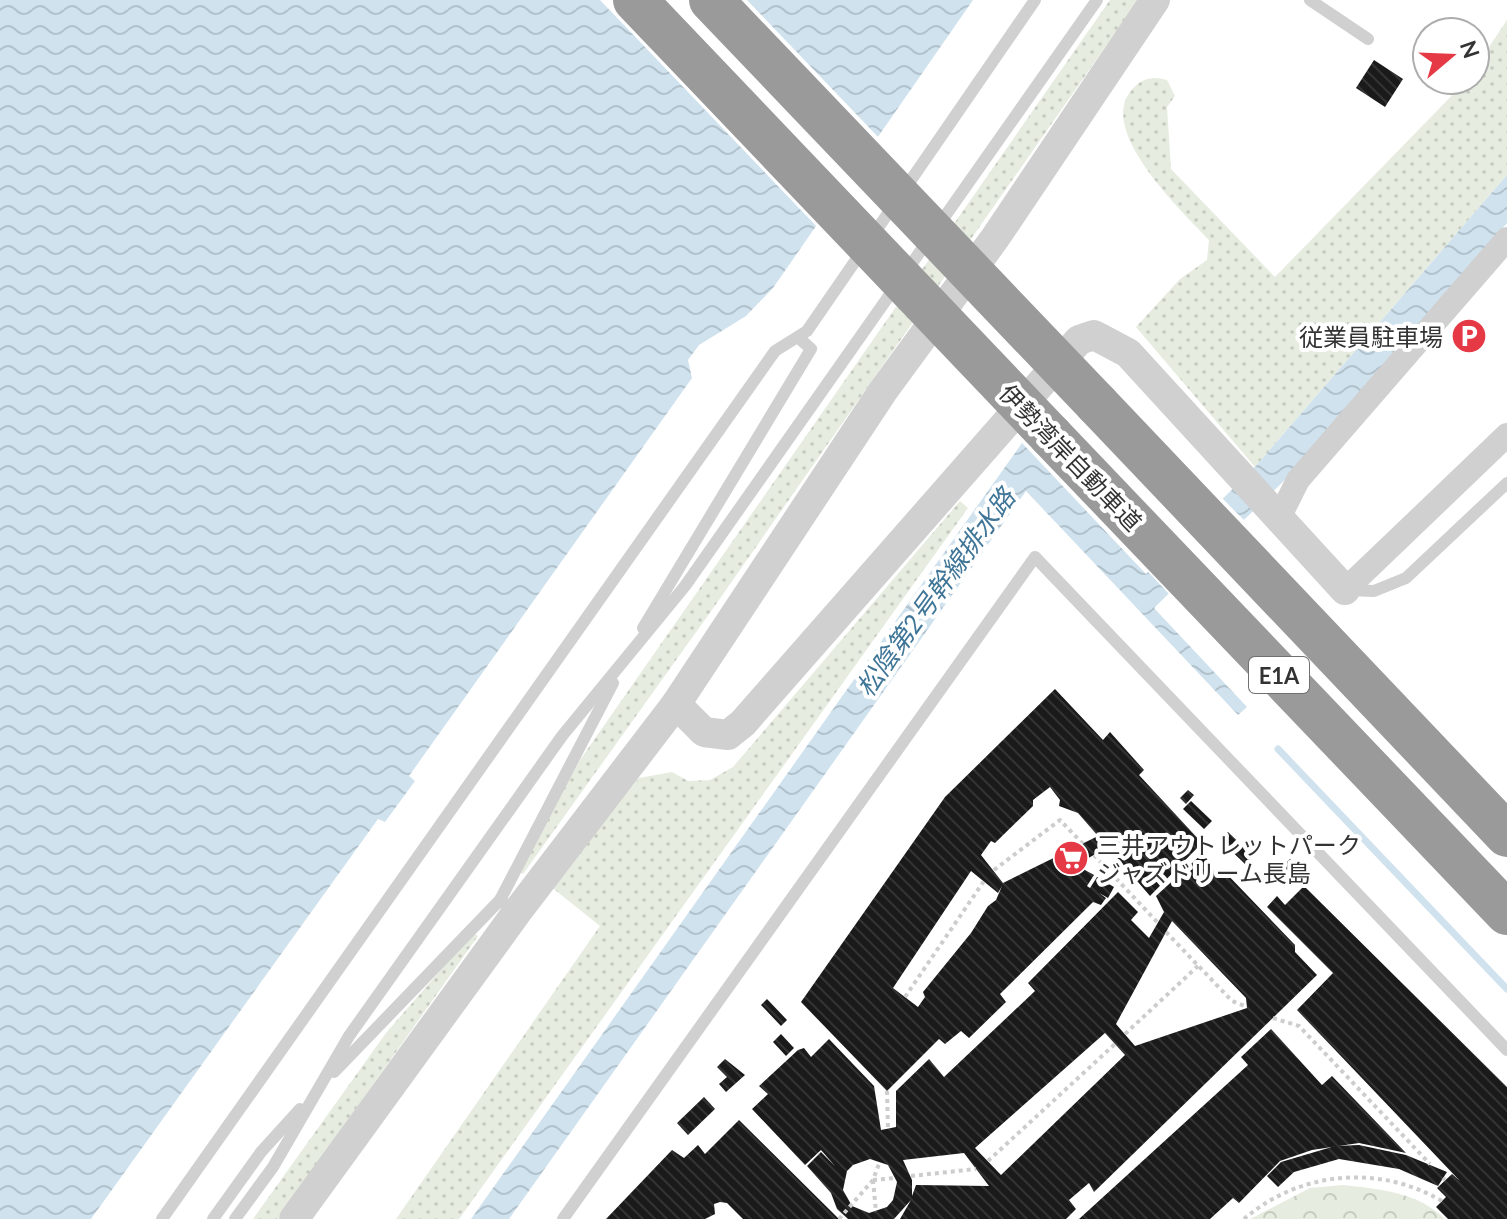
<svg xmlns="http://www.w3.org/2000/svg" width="1507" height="1219" font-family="Lato,'Noto Sans JP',sans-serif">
<defs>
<pattern id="grass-dots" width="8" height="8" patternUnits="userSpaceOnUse" patternTransform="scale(2)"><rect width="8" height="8" fill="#e6ecdf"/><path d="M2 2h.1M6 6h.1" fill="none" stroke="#c6cbc0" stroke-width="1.8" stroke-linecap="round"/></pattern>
<pattern id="park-crowns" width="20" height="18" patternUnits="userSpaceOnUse" patternTransform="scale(2)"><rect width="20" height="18" fill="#e6ecdf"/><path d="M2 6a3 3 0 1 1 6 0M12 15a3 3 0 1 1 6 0" fill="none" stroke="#c6cbc0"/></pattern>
<pattern id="water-waves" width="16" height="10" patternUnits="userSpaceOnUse" patternTransform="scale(2)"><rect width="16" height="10" fill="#cfe2ee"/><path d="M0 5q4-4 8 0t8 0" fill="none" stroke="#b2c2cd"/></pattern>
<pattern id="building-back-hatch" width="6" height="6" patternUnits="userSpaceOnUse" patternTransform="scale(2)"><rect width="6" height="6" fill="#1a1a1a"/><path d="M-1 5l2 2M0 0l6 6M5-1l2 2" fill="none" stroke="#333"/></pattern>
</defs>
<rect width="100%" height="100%" fill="#fff"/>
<!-- grass -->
<g fill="url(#grass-dots)">
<path d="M 1110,0 L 1138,0 L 714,607 L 523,874 L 518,871 L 580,760 Z"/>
<path d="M 1507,20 L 1507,175 L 1255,467 L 1136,327 L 1180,279 L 1207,260 L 1209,240 C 1182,211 1099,133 1130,92 C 1140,79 1151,75 1167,80 L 1175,96 L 1167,107 L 1171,169 L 1275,277 L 1467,80 L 1475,80 L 1475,68 Z"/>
<path d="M 960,501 L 968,508 L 459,1219 L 396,1219 L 600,926 L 550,886 L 639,778 L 672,772 L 688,781 L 710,780 L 733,767 Z"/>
<path d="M 473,933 L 478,936 L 278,1219 L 253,1219 L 386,1033 Z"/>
</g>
<!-- park -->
<path fill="url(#park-crowns)" d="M 1343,1185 C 1379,1189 1418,1192 1445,1219 L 1250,1219 L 1310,1188 Z"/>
<!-- water -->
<g fill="url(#water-waves)">
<path d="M 0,0 L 973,0 L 773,288 L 746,316 L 699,345 L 688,360 L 692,378 L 409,776 L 415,781 L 385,822 L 378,819 L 91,1219 L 0,1219 Z"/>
<path d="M 1507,175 L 1507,223 L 1295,470 L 1154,608 L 1247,707 L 1238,715 L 1026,491 L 509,1219 L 471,1219 L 1022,443 L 1146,574 L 1255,467 Z"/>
</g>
<!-- pier -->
<g fill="#fff">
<path d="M 600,0 L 747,0 L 881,140 L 819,229 Z"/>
<path d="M 1021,439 L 1146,569 L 1220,496 L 1247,523 L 1172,597 Z"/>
</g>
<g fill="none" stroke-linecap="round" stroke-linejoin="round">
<!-- stream -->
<path stroke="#cfe2ee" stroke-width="7" d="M 1278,749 L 1507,989"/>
</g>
<!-- building -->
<g fill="url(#building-back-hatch)" fill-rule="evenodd">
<path d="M 1427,55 L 1427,72 L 1419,67 Z"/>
<path d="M 1374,60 L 1403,79 L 1385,107 L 1356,88 Z"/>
<path d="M 1439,80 L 1456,80 L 1451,88 Z"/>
<path d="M 1055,689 L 1103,740 L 1110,732 L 1144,770 L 1139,775 L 1202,843 L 1150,896 L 1108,847 L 1076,865 L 1094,875 L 1087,886 L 1090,888 L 1097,877 L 1114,887 L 1108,898 L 1099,893 L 1106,898 L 1101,905 L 1093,902 L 1000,994 L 1006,1002 L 969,1038 L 961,1031 L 945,1044 L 939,1039 L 887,1091 L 801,1002 L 945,797 ZM 1050,787 L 1060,800 L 1059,806 L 1078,813 L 1098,836 L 1003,883 L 981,855 L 991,841 L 995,843 L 1033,806 L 1033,800 ZM 971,871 L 998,893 L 1002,886 L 996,900 L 988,906 L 971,933 L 923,992 L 925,997 L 918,1007 L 893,988 Z"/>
<path d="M 1188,790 L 1194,795 L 1186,804 L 1180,798 Z"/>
<path d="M 1191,801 L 1212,821 L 1204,829 L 1183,809 Z"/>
<path d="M 1228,832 L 1253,856 L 1245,864 L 1220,840 Z"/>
<path d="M 1203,853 L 1216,873 L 1223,870 L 1295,945 L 1295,952 L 1317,975 L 1094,1192 L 1089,1183 L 1069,1200 L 1076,1209 L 1066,1219 L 900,1219 L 911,1200 L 894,1219 L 848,1219 L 837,1209 L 831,1193 L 807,1166 L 821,1152 L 835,1166 L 821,1150 L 805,1165 L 752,1109 L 768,1094 L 759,1086 L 798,1050 L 804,1048 L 811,1057 L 829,1039 L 874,1086 L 881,1130 L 896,1127 L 896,1091 L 929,1059 L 944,1077 L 1035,991 L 1028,983 L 1118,892 L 1138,912 L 1131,920 L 1149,938 L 1164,912 L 1156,896 ZM 1172,921 L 1246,998 L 1247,1008 L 1135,1046 L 1116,1024 ZM 1105,1033 L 1125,1055 L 1001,1175 L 975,1148 ZM 964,1153 L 989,1186 L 916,1185 L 912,1196 L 912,1180 L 903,1160 ZM 870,1159 L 888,1165 L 897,1182 L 893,1200 L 887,1207 L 869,1213 L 852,1206 L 843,1190 L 847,1171 L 853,1165 Z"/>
<path d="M 1290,859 L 1304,872 L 1293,884 L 1279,870 Z"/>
<path d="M 1304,886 L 1507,1087 L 1507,1219 L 1448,1219 L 1436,1207 L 1446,1197 L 1437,1188 L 1452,1174 L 1460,1181 L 1297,1010 L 1333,973 L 1267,907 L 1277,896 L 1285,905 Z"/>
<path d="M 767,999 L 787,1020 L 781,1026 L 761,1005 Z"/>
<path d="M 1271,1029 L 1322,1085 L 1332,1076 L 1406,1153 L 1359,1143 L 1312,1150 L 1280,1161 L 1239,1203 L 1233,1198 L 1210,1219 L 1079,1219 L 1248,1065 L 1241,1057 Z"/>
<path d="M 781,1034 L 794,1048 L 786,1056 L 773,1042 Z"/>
<path d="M 725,1059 L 745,1075 L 726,1092 L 719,1084 L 727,1077 L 717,1067 Z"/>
<path d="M 704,1097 L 715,1109 L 688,1135 L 677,1123 Z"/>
<path d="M 739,1120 L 839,1219 L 743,1219 L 727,1203 L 720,1202 L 714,1204 L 715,1214 L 705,1219 L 606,1219 L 672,1150 L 684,1158 L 698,1145 L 705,1154 Z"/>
<path d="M 1359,1145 L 1406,1155 L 1447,1172 L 1438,1186 L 1399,1169 L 1339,1159 L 1294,1172 L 1278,1187 L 1267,1176 L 1281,1162 L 1335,1146 Z"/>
</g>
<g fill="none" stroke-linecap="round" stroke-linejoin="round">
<!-- path -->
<g stroke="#cdcdcd" stroke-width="4" stroke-dasharray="4 4" stroke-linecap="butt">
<path d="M 1094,855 L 1158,923"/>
<path d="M 994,870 L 1060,820 L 1083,844"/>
<path d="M 1166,932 L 1232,1001 L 1247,1007"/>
<path d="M 905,997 L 984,881"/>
<path d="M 1273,1018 L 1299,1026 L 1430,1164"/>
<path d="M 1125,1034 L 1198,966"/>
<path d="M 887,1091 L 888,1129"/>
<path d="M 988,1161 L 1115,1044"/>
<path d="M 911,1176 L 976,1169"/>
<path d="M 1443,1178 L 1445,1180"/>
<path d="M 873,1180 L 876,1212"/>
<path d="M 873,1180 L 895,1178"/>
<path d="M 839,1219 L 873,1180 L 880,1161"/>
<path d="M 1244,1219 C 1300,1171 1379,1164 1442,1201"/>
</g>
<!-- service -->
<g stroke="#d0d0d0" stroke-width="12">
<path d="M 1310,0 L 1368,39"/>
<path d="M 1348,590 L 1374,591 L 1406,578 L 1507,483"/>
<path d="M 643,628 L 811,349 L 798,337"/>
<path d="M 500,900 L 613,683"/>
<path d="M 334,1072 L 500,900 L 505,904"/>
<path d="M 162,1219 L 775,351 L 807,331 L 1035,0"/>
<path d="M 213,1219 L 261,1152 L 300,1109"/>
<path d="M 235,1219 L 273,1167 L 349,1036 L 562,736 L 685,586 L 1097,0"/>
<path d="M 563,1219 L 1035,557 L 1507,1050"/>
</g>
<!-- minor -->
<g stroke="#d0d0d0" stroke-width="24">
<path d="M 1279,518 L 1298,480 L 1507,239"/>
<path d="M 1345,590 L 1507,435"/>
</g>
<!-- tertiary -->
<g stroke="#d0d0d0" stroke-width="30">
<path d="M 676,704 L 704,732 L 728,735 L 743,723 L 1079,340 L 1094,335 L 1128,353 L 1345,590"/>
<path d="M 294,1219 L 517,912 L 676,704 L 883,391 L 995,238 L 1155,0"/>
</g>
<!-- motorway -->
<g stroke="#9a9a9a" stroke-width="44">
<path d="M 1097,404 L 1507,835"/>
<path d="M 1051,436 L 1507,913"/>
</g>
<!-- motorway-bridge -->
<g stroke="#9a9a9a" stroke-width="44">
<path d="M 635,0 L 1051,436"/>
<path d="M 711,0 L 1097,404"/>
</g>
</g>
<!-- icons -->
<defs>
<symbol id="parking-disc" viewBox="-11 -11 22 22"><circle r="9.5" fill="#e63946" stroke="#fff"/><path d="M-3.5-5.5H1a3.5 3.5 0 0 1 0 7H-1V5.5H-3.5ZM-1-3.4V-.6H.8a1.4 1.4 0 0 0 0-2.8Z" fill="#fff"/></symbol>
<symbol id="supermarket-disc" viewBox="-11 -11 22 22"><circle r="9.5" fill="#e63946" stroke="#fff"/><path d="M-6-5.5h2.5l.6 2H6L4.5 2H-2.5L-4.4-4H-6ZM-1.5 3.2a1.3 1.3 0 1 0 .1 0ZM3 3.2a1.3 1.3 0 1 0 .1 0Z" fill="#fff"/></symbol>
</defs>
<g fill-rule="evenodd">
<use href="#parking-disc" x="1449" y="316" width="40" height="40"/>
<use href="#supermarket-disc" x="1051" y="838" width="40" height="40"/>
</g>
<g text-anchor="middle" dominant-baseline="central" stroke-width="8" stroke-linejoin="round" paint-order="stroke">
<!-- shield labels -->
<rect fill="#fff" stroke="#707070" stroke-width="2" x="1249" y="657" width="60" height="36" rx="6"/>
<g font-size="22" font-weight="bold" fill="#333">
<text x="1279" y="675">E1A</text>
</g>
<!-- poi labels -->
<g font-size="24" fill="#333" stroke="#fff" text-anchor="end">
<text x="1443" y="336">従業員駐車場</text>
<text x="1097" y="844" text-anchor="start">三井アウトレットパーク<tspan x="1097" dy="28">ジャズドリーム長島</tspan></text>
</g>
<!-- street labels -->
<g font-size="24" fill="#333" stroke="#fff">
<text transform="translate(1071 457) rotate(46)">伊勢湾岸自動車道</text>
</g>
<!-- water labels -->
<g font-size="26" font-style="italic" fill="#3f7597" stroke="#fff">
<text transform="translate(935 592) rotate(-54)">松陰第2号幹線排水路</text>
</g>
</g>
<!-- north arrow -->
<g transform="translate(1451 56) rotate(71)"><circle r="38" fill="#ffffff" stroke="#adadad" stroke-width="2"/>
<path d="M0-6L14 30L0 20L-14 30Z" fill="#e63946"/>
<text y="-12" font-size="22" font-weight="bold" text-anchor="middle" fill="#333333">N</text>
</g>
</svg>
